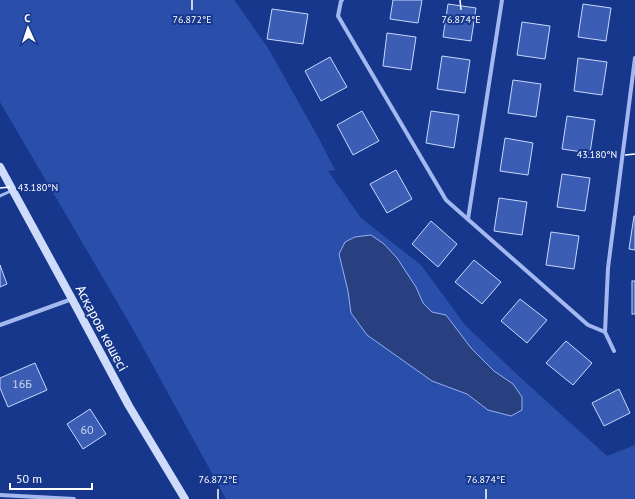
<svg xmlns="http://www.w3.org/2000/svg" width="635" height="499" font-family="'PT Sans',sans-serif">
<rect width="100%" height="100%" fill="#17378c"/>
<!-- green -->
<path fill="#2a4fab" d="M 0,0 L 235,0 L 235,1 L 268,48 L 318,137 L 335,170 L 328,171 L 361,218 L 421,265 L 465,325 L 523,380 L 607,456 L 635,445 L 635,499 L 226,499 L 134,331 L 0,102 Z"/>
<!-- water -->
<path fill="#284080" stroke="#94b0f1" d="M 371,235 L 384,244 L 397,258 L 416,287 L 423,303 L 432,312 L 446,315 L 471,348 L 494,371 L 513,384 L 522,397 L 522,410 L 511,416 L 488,410 L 467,394 L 432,381 L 367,335 L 351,313 L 348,291 L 339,254 L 345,242 L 355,237 Z"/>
<!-- building -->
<g fill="#3b5db3" stroke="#c8d7fb">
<path d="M 393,0 L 422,0 L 418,23 L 390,19 Z"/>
<path d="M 448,4 L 476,8 L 471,41 L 443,37 Z"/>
<path d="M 583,4 L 611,8 L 606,41 L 578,37 Z"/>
<path d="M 272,9 L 308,14 L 303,44 L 267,39 Z"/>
<path d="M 522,22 L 550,26 L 545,59 L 517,55 Z"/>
<path d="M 387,33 L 416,37 L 411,70 L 383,66 Z"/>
<path d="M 442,56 L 470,60 L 465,93 L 437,89 Z"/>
<path d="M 330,57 L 347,87 L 321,101 L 305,71 Z"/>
<path d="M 578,58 L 607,62 L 602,95 L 574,91 Z"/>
<path d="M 513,80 L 541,84 L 536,117 L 508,113 Z"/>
<path d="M 362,111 L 379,141 L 353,155 L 337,125 Z"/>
<path d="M 431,111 L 459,115 L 454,148 L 426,143 Z"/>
<path d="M 567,116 L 595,120 L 590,153 L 562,149 Z"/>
<path d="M 505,138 L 533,143 L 528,175 L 500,171 Z"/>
<path d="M 396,170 L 412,199 L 387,213 L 370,184 Z"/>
<path d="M 562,174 L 590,178 L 585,211 L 557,207 Z"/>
<path d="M 499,198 L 527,202 L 522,235 L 494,231 Z"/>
<path d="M 634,216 L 635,216 L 635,250 L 629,249 Z"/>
<path d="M 431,221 L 457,244 L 438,267 L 412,244 Z"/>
<path d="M 551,232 L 579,236 L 574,269 L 546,265 Z"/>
<path d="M 474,260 L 501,282 L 482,304 L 455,282 Z"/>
<path d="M 0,265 L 7,284 L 0,287 Z"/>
<rect x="632" y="281" width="3" height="33"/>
<path d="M 520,299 L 547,320 L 527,343 L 501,321 Z"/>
<path d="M 566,341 L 592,363 L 573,385 L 546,363 Z"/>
<path d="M 35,363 L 47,390 L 8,407 L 0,388 L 0,378 Z"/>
<path d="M 619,389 L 630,413 L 604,426 L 592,403 Z"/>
<path d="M 90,409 L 106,434 L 83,449 L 67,424 Z"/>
</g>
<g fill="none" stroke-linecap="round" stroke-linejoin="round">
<!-- lane -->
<path stroke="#a2b8ef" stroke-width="3" d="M 0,196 L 11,191"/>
<!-- street -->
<g stroke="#a2b8ef" stroke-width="4">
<path d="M 342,0 L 341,1 L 338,16 L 446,200 L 588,325 L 605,332 L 614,351"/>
<path d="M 468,219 L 502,0"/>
<path d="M 0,325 L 72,299"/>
<path d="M 605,332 L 608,268 L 635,58"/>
<path d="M 0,495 L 74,499"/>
</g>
<!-- secondary -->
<path stroke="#cfdbfa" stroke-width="8" d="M 0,167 L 72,299 L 129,406 L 185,499"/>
</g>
<!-- ticks -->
<path fill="none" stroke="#fff" stroke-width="1.5" d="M 192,0 L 192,10M 460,0 L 461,10M 625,155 L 635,154M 0,188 L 10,187M 218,489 L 218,499M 486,489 L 486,499"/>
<g text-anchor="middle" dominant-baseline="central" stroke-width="4" stroke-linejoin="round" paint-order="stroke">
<!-- number labels -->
<g font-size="12" fill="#ced6ec">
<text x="22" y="383">16Б</text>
<text x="87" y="429">60</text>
</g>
<!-- street labels -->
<g font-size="14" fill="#fff" stroke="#17378c">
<text transform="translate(102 328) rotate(62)">Асқаров көшесі</text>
</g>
</g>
<g font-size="10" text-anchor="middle" fill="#fff" stroke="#17378c" stroke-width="4" stroke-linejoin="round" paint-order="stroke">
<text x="192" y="23">76.872°E</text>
<text x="461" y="23">76.874°E</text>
<text x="597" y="158">43.180°N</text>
<text x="38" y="191">43.180°N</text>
<text x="218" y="483">76.872°E</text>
<text x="486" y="483">76.874°E</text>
</g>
<!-- north arrow -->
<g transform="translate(28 28) rotate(357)" stroke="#17378c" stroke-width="3" paint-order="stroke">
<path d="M0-3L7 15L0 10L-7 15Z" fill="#ffffff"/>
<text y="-6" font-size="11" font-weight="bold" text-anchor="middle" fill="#ffffff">С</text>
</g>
<!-- scale -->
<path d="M10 483v6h82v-6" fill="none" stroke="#ffffff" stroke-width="2"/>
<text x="16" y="483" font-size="12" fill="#ffffff" stroke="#17378c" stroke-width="3" paint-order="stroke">50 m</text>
</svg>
